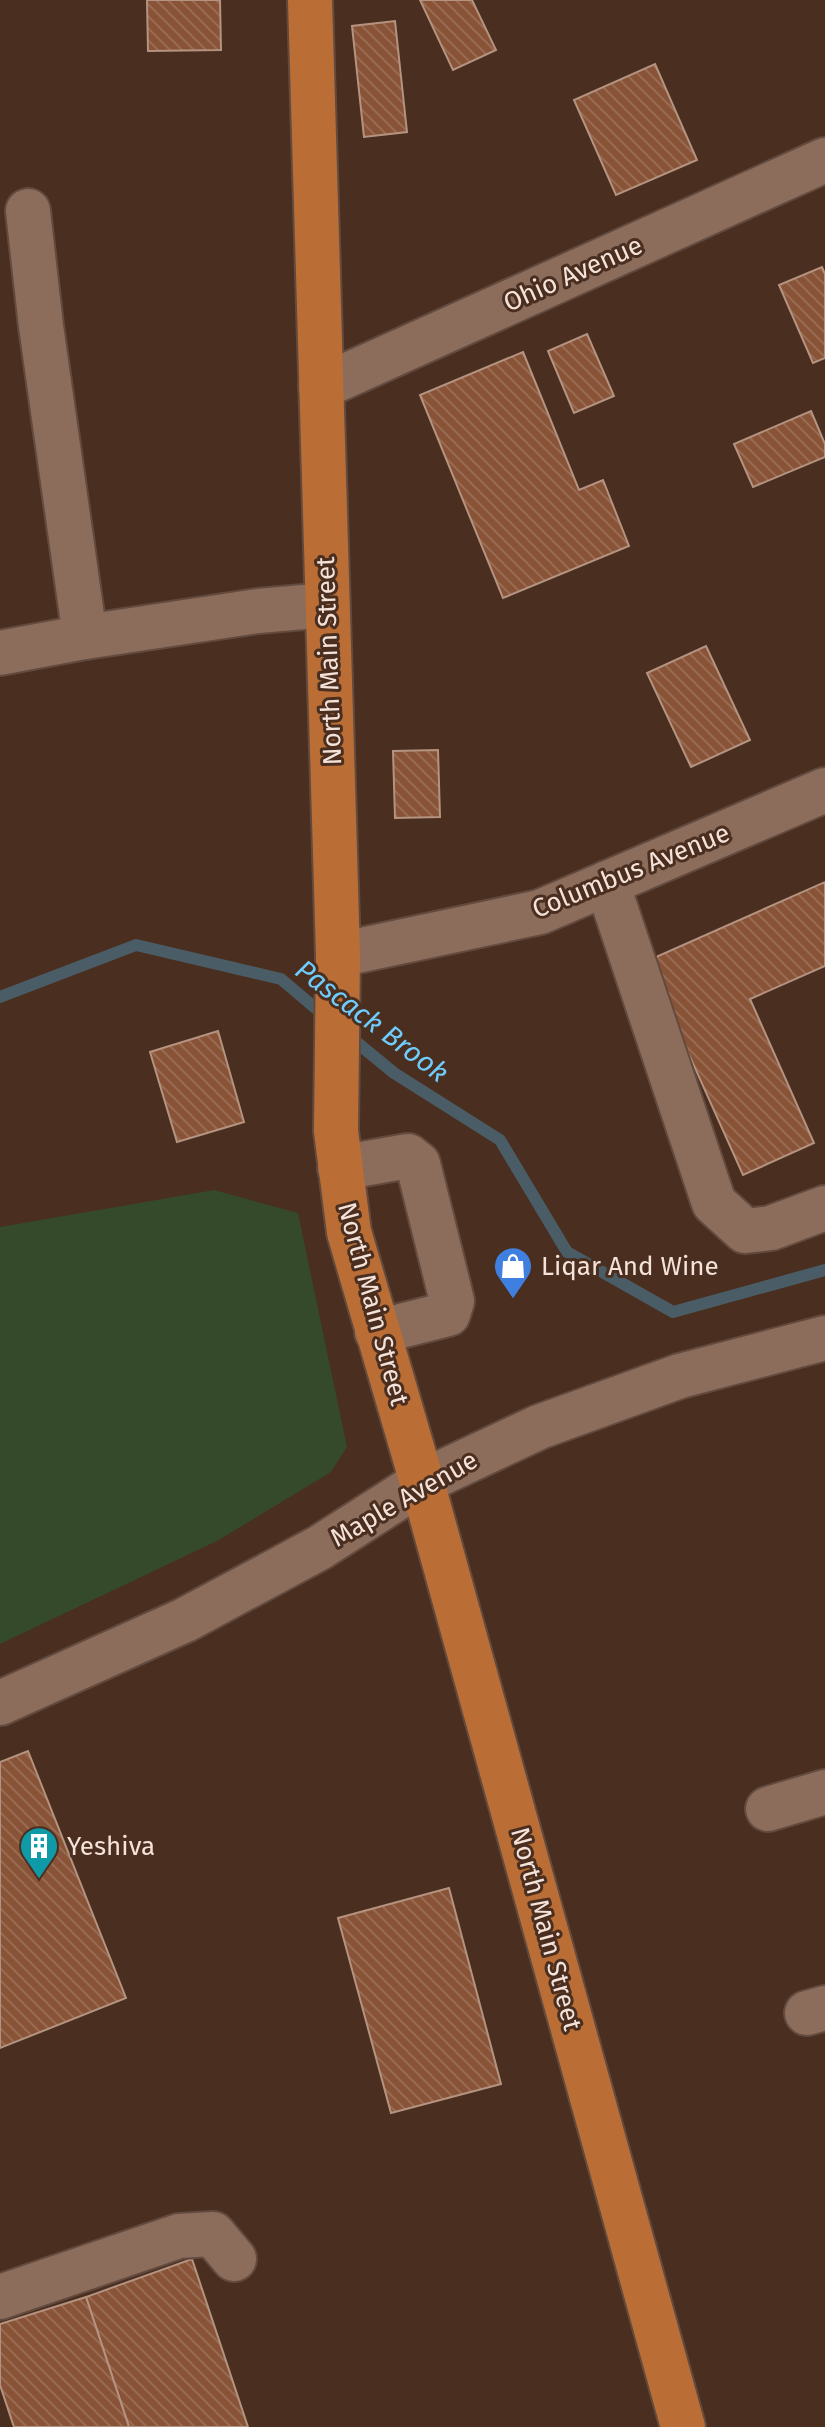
<svg xmlns="http://www.w3.org/2000/svg" width="825" height="2427" font-family="'Fira Sans',sans-serif">
<defs>
<pattern id="building-back-hatch" width="6" height="6" patternUnits="userSpaceOnUse" patternTransform="scale(2)"><rect width="6" height="6" fill="#885336"/><path d="M-1 5l2 2M0 0l6 6M5-1l2 2" fill="none" stroke="#996b52"/></pattern>
</defs>
<rect width="100%" height="100%" fill="#4a2e1f"/>
<!-- green -->
<path fill="#35492b" d="M 214,1190 L 298,1213 L 347,1447 L 331,1472 L 219,1540 L 0,1644 L 0,1227 Z"/>
<g fill="none" stroke-linecap="round" stroke-linejoin="round">
<!-- stream -->
<g stroke="#4a5c65" stroke-width="12">
<path d="M 0,997 L 136,945 L 281,979 L 326,1017"/>
<path d="M 349,1036 L 394,1073 L 500,1140 L 567,1252 L 673,1312 L 825,1270"/>
</g>
</g>
<!-- building -->
<g fill="url(#building-back-hatch)" stroke="#b49381" stroke-width="2">
<path d="M 147,0 L 220,0 L 221,50 L 148,51 Z"/>
<path d="M 420,0 L 472,0 L 496,50 L 453,70 Z"/>
<path d="M 395,21 L 407,132 L 364,137 L 352,26 Z"/>
<path d="M 655,64 L 697,160 L 616,195 L 574,100 Z"/>
<path d="M 822,267 L 825,274 L 825,358 L 813,363 L 779,285 Z"/>
<path d="M 587,334 L 614,396 L 574,413 L 548,351 Z"/>
<path d="M 523,352 L 579,490 L 603,480 L 629,546 L 503,598 L 420,395 Z"/>
<path d="M 811,411 L 825,444 L 825,457 L 753,487 L 734,444 Z"/>
<path d="M 706,646 L 750,740 L 691,767 L 647,673 Z"/>
<path d="M 438,750 L 440,817 L 395,818 L 393,751 Z"/>
<path d="M 825,882 L 825,966 L 750,999 L 814,1143 L 743,1175 L 647,961 Z"/>
<path d="M 218,1031 L 244,1122 L 177,1142 L 150,1052 Z"/>
<path d="M 28,1751 L 126,1998 L 0,2048 L 0,1762 Z"/>
<path d="M 449,1888 L 501,2084 L 391,2113 L 338,1918 Z"/>
<path d="M 192,2259 L 248,2427 L 129,2427 L 86,2297 Z"/>
<path d="M 86,2297 L 129,2427 L 14,2427 L 0,2385 L 0,2324 Z"/>
</g>
<g fill="none" stroke-linecap="round" stroke-linejoin="round">
<defs>
<g id="minor">
<path d="M 28,211 L 41,326 L 85,637"/>
<path d="M 321,387 L 825,160"/>
<path d="M 0,653 L 85,637 L 258,611 L 327,605"/>
<path d="M 607,883 L 714,1203 L 745,1231 L 771,1228 L 825,1208"/>
<path d="M 338,955 L 540,912 L 825,790"/>
<path d="M 340,1168 L 408,1156 L 418,1164 L 452,1301 L 448,1314 L 377,1332"/>
<path d="M 0,1703 L 185,1620 L 319,1548 L 422,1482 L 539,1427 L 680,1376 L 825,1338"/>
<path d="M 768,1809 L 825,1792"/>
<path d="M 807,2013 L 825,2008"/>
<path d="M 0,2297 L 179,2236 L 213,2234 L 234,2259"/>
</g>
<path id="major" d="M 310,0 L 338,955 L 336,1131 L 349,1232 L 422,1482 L 683,2427"/>
</defs>
<!-- minor casing -->
<use href="#minor" stroke="#624a3e" stroke-width="48"/>
<!-- major casing -->
<use href="#major" stroke="#624a3e" stroke-width="48"/>
<!-- minor -->
<use href="#minor" stroke="#8c6c5b" stroke-width="44"/>
<!-- major -->
<use href="#major" stroke="#ba6e35" stroke-width="44"/>
</g>
<!-- icons -->
<defs>
<symbol id="shop-pin" viewBox="-11 -11 22 30"><path d="M0 17L-7.5 6A9.5 9.5 0 1 1 7.5 6Z" fill="#3f7fe0" stroke="#4a2e1f"/><path d="M-5-2.5h2.3a2.7 3.5 0 0 1 5.4 0H5L5.5 6h-11ZM-1.5-2.5h3a1.5 2.3 0 0 0-3 0Z" fill="#fff"/></symbol>
<symbol id="building-pin" viewBox="-11 -11 22 30"><path d="M0 17L-7.5 6A9.5 9.5 0 1 1 7.5 6Z" fill="#0f9aa8" stroke="#4a2e1f"/><path d="M-4-6H4V6H1V3H-1V6H-4ZM-2.5-4.3h1.7v1.8h-1.7ZM.8-4.3h1.7v1.8H.8ZM-2.5-1h1.7V.8h-1.7ZM.8-1h1.7V.8H.8Z" fill="#fff"/></symbol>
</defs>
<g fill-rule="evenodd">
<use href="#shop-pin" x="491" y="1244" width="44" height="60"/>
<use href="#building-pin" x="17" y="1824" width="44" height="60"/>
</g>
<g text-anchor="middle" dominant-baseline="central" stroke-width="6" stroke-linejoin="round" paint-order="stroke">
<!-- street labels -->
<g font-size="26" fill="#f5e2d9" stroke="#4a2e1f">
<text transform="translate(573 274) rotate(-24)">Ohio Avenue</text>
<text transform="translate(329 661) rotate(-92)">North Main Street</text>
<text transform="translate(631 871) rotate(-22)">Columbus Avenue</text>
<text transform="translate(373 1304) rotate(75)">North Main Street</text>
<text transform="translate(404 1499) rotate(-30)">Maple Avenue</text>
<text transform="translate(546 1929) rotate(75)">North Main Street</text>
</g>
<!-- poi labels -->
<g font-size="26" fill="#f5e2d9" stroke="#4a2e1f" text-anchor="start">
<text x="541" y="1266">Liqar And Wine</text>
<text x="67" y="1846">Yeshiva</text>
</g>
<!-- water labels -->
<g font-size="28" font-style="italic" fill="#6ecdfd" stroke="#4a2e1f">
<text transform="translate(372 1021) rotate(37)">Pascack Brook</text>
</g>
</g>
</svg>
